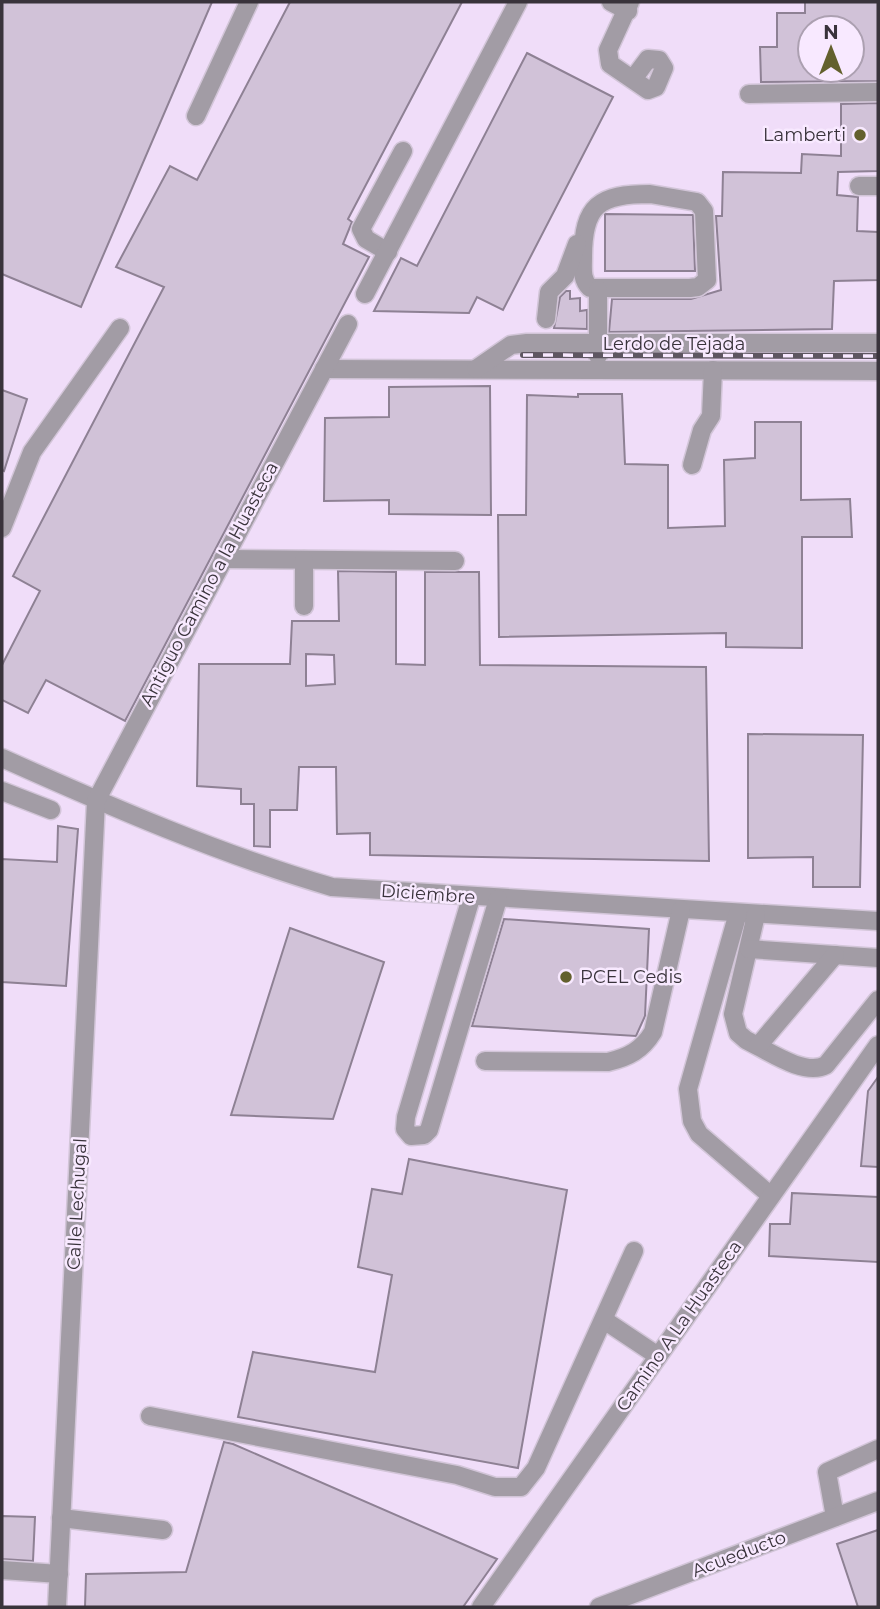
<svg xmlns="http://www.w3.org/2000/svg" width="880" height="1609" font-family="Montserrat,sans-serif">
<rect width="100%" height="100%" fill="#f8e9ff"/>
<!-- built -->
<path fill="#f0ddf9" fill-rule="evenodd" d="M 2,2 L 878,2 L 878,1607 L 2,1607 ZM 810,28 L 852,28 L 852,70 L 810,70 Z"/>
<!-- building -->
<g fill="#d1c2d8" stroke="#8e8194" stroke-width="2" fill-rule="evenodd">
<path d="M 2,2 L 212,2 L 81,307 L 2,274 Z"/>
<path d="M 290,2 L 462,2 L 348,219 L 352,222 L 343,244 L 369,257 L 125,721 L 46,680 L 28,713 L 2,700 L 2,665 L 40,591 L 13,576 L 164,287 L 116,267 L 170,166 L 197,180 Z"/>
<path d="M 805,2 L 878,2 L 878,81 L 761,82 L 760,47 L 777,47 L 777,13 L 805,13 ZM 810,28 L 852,28 L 852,70 L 810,70 Z"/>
<path d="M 527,53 L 613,97 L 503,310 L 477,297 L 469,313 L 374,311 L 401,258 L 417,266 Z"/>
<path d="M 878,103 L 878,171 L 838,172 L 837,195 L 858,197 L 857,231 L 878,232 L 878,280 L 834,281 L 832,329 L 609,332 L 612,299 L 691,299 L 721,290 L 716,216 L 722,216 L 723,172 L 801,173 L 802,154 L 841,156 L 841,104 Z"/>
<path d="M 605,214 L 693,215 L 695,271 L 605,271 Z"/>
<path d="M 566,291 L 570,291 L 570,299 L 580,298 L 580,311 L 587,310 L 587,329 L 554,328 L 560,297 Z"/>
<path d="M 490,386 L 491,515 L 389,514 L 389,500 L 324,501 L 325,418 L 389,417 L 389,387 Z"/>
<path d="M 2,390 L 27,399 L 4,471 L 2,470 Z"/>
<path d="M 578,394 L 622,394 L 625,464 L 668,465 L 668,528 L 725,526 L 724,460 L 755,458 L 755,422 L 801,422 L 801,500 L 850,499 L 852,537 L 802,537 L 802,648 L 726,647 L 726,633 L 499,637 L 498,515 L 526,515 L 527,395 L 578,397 Z"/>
<path d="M 338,571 L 396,572 L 396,664 L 425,665 L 425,572 L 479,572 L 480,665 L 706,667 L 709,861 L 370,855 L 370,833 L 337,834 L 336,767 L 299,767 L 297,810 L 270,810 L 270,847 L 254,846 L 254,804 L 241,804 L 241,789 L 197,786 L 199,664 L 290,664 L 292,621 L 339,621 ZM 306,654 L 334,655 L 335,684 L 306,686 Z"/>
<path d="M 748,734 L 863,735 L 860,887 L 813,887 L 813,857 L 748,858 Z"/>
<path d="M 58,826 L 78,829 L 66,986 L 2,982 L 2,859 L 57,862 Z"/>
<path d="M 504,919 L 649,929 L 645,1016 L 636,1036 L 472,1026 Z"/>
<path d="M 290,928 L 384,962 L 333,1119 L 231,1115 Z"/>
<path d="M 878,1077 L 878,1167 L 861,1166 L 868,1091 Z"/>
<path d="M 409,1159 L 567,1190 L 518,1468 L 238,1417 L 253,1352 L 375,1372 L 392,1275 L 358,1267 L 372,1189 L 402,1194 Z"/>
<path d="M 792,1193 L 878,1197 L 878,1262 L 769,1256 L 770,1224 L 790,1224 Z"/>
<path d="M 224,1442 L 233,1444 L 497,1559 L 463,1607 L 85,1607 L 86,1574 L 186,1572 Z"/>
<path d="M 2,1516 L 35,1517 L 33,1561 L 2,1559 Z"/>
<path d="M 878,1530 L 878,1607 L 858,1607 L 837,1544 Z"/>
</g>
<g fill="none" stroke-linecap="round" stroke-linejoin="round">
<defs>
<g id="minor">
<path d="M 611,2 L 628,11"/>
<path d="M 630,2 L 608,50 L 610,64 L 648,90 L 656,87 L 664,68 L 659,60 L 648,59 L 633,79"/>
<path d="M 749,94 L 878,92"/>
<path d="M 196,116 L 249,2"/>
<path d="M 859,186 L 878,186"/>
<path d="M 650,194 L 697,202 L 704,211 L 707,280 L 698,287 L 690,288 L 590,288 C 581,279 583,269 583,257 C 583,205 599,194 650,194 Z"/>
<path d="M 388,252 L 366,239 L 361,229 L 403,151"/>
<path d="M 598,290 L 598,356"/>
<path d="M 365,294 L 518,2"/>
<path d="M 546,319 L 549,292 L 565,276 L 577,244"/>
<path d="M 324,369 L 878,371"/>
<path d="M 476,369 L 511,345 L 527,343 L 878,343"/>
<path d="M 692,465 L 702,430 L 711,416 L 713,370"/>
<path d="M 2,528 L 32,452 L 120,328"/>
<path d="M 223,559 L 455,561"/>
<path d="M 304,560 L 304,606"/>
<path d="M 2,758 C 109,806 219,854 332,887 L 878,921"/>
<path d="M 2,791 L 51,810"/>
<path d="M 471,898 L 406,1117 L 405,1129 L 411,1136 L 424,1135 L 429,1130 L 498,899"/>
<path d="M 738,913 L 688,1089 L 692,1121 L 699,1134 L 771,1196"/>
<path d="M 756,915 L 733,1014 L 738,1033 L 746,1040 C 767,1050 804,1077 826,1065 L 878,1000"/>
<path d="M 749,949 L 878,958"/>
<path d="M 758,1046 L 835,955"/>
<path d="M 485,1061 L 608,1062 C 629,1057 642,1050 653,1032 L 681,910"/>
<path d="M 604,1320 L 658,1356"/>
<path d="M 150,1416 L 457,1475 L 495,1487 L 521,1487 L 536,1468 L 634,1251"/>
<path d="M 835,1517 L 827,1472 L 878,1449"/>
<path d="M 61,1518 L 163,1530"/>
<path d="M 2,1570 L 59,1574"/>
<path d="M 57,1607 L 96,801 L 348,324"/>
<path d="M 481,1607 L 878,1045"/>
<path d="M 599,1607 L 878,1501"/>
</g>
</defs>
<!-- minor casing -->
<use href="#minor" stroke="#d2c5d8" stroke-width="21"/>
<!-- minor -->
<use href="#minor" stroke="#a29ca5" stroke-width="18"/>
<defs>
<path id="rail" d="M 523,355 L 878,356"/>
</defs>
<!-- rail casing -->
<use href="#rail" stroke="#5e5661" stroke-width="6"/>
<!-- rail -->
<use href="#rail" stroke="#f8e9ff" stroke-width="3.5" stroke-dasharray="10" stroke-linecap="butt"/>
</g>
<!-- markers -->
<g fill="#63602d" stroke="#f8e9ff" stroke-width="2.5">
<circle cx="860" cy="135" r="7"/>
<circle cx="566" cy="977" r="7"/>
</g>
<g text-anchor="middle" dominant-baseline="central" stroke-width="5" stroke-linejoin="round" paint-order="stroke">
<!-- poi labels -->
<g font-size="18" fill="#39333b" stroke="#f8e9ff" text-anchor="end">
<text x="846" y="135">Lamberti</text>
<text x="580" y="977" text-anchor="start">PCEL Cedis</text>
</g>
<!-- street labels -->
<g font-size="18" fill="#39333b" stroke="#f8e9ff">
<text x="674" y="344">Lerdo de Tejada</text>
<text transform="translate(209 584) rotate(-62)">Antiguo Camino a la Huasteca</text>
<text transform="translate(428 894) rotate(4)">Diciembre</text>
<text transform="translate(77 1204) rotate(-87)">Calle Lechugal</text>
<text transform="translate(679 1326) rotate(-55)">Camino A La Huasteca</text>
<text transform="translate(739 1554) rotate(-21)">Acueducto</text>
</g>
</g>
<!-- border -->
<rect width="880" height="1609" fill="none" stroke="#39333b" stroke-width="7"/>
<!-- north arrow -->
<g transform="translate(831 49)"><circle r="33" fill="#f8e9ff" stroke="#aca0b1" stroke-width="2"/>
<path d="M0-5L12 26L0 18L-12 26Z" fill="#63602d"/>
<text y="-10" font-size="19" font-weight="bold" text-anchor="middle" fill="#39333b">N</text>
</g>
</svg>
